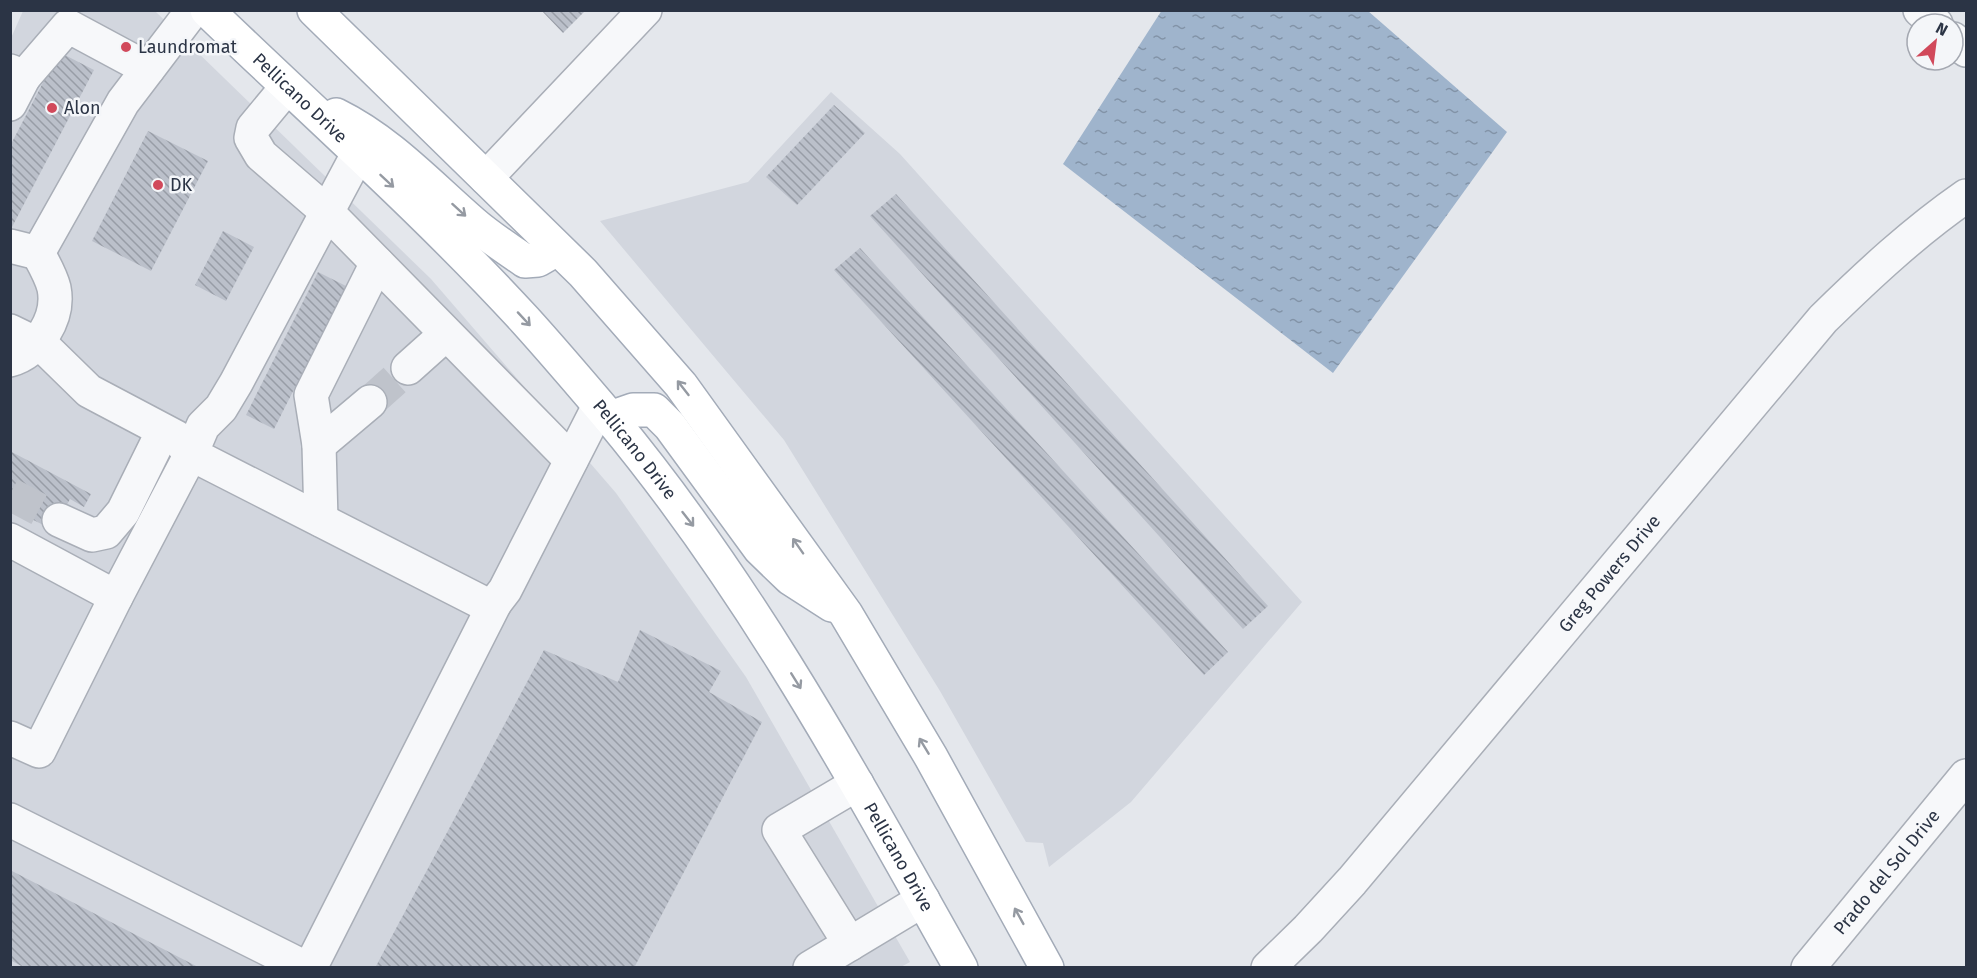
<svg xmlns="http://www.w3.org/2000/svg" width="1977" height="978" font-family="'Fira Sans',sans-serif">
<defs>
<pattern id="water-ripples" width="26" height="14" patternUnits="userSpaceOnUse" patternTransform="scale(1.5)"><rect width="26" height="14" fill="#9fb4cc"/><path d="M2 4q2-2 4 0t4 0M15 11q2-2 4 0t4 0" fill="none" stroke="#8293a7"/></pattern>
<pattern id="building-back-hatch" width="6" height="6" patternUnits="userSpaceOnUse" patternTransform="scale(1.5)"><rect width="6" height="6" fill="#bbc0ca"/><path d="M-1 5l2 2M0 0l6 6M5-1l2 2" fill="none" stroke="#989da6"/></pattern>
</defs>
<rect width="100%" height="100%" fill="#e4e7ec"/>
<!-- built -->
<g fill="#d2d6de">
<path d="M 23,11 L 155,11 L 431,279 L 616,493 L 746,677 L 910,962 L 899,968 L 11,968 L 11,38 Z"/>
<path d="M 831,92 L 900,154 L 1302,602 L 1131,802 L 1049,867 L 1043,843 L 1026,842 L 940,691 L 784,440 L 600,221 L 748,182 Z"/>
</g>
<!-- water -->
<path fill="url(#water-ripples)" d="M 1162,10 L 1368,11 L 1507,132 L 1333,373 L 1063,164 Z"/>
<!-- building -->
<g fill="url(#building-back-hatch)">
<path d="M 541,10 L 586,10 L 563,33 Z"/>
<path d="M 59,52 L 94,70 L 12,227 L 10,226 L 10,146 Z"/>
<path d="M 834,105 L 865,133 L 797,205 L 766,177 Z"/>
<path d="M 148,131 L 208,161 L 151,271 L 92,241 Z"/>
<path d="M 896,194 L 1268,606 L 1243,629 L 870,216 Z"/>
<path d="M 223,231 L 254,247 L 226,301 L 195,285 Z"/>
<path d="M 860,248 L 1228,652 L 1204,675 L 834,270 Z"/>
<path d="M 318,272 L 346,286 L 274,429 L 246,415 Z"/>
<path d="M 10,451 L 91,494 L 84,507 L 70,499 L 53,530 L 10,508 Z"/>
<path d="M 640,630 L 721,671 L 709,692 L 762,722 L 634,968 L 375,968 L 544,650 L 618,682 Z"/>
<path d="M 10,870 L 200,968 L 25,968 L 10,960 Z"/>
</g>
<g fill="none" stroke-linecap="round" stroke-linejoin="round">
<!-- minor-tunnel -->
<g stroke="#bfc3cb" stroke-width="33" stroke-dasharray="33 16" stroke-linecap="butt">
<path d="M 370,402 L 408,368"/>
<path d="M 10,494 L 59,520"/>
</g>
<defs>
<g id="minor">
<path d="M 1920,10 L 1936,24"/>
<path d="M 1953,39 L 1966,50"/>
<path d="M 10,71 L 24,77 L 68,26 L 148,69"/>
<path d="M 287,87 L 253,128 L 251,138 L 261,155 L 327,212 L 571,460"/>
<path d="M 10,104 L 24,77"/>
<path d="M 358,154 L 236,383 L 221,408 L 203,426 L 191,454 L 485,604 L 495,603 L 505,590 L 599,406"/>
<path d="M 486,178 L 645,10"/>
<path d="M 10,246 L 38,253 L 123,102 L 193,10"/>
<path d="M 10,331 L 45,348 L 89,391 L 176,437 L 191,454 L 116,597 L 39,751 L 10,738"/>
<path d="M 10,360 C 38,352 60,318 54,288 C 51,276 44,264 38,253"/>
<path d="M 408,368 L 446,334"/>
<path d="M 319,445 L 370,402"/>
<path d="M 59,520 L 92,535 L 106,532 L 123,512 L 163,431"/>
<path d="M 321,520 L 319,445 L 311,395 L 377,263"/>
<path d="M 10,540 L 116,597"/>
<path d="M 10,820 L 306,968"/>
<path d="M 850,944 L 779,830 L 857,784"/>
<path d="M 310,968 L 495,603"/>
<path d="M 810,968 L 923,900"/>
<path id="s1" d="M 1268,968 L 1308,929 L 1352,881 L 1823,319 C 1868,275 1914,232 1966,196"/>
<path id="s2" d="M 1808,968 L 1966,776"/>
</g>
<g id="major">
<path id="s3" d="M 207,10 C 314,113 425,211 525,320 C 554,352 582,385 610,418 C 750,586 854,778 961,968"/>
<path d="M 314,10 L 583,273 L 681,385 L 846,614 L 931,757 L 1047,968"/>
<path d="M 336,115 C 389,141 429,185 473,223 C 489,237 508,249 525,261 L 538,260 L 557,249"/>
<path d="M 610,418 L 633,410 L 654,410 L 670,426 L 760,549 L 790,578 L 832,605"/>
</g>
</defs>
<!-- minor casing -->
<use href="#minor" stroke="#a9aeb7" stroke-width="36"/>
<!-- major casing -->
<use href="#major" stroke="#a3abb8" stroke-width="36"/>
<!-- minor -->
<use href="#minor" stroke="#f7f8fa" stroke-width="33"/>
<!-- major -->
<use href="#major" stroke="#fff" stroke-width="33"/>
</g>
<!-- one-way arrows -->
<defs><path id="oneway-shaft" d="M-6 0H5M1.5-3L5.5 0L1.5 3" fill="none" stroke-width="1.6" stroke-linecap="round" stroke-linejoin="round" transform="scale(1.5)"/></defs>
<g stroke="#959aa2">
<use href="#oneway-shaft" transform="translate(387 181) rotate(43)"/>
<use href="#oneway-shaft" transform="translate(459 210) rotate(42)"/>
<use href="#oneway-shaft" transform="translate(524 319) rotate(47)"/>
<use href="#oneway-shaft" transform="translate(683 388) rotate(-128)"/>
<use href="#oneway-shaft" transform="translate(688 519) rotate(52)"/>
<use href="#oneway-shaft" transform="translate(798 546) rotate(-125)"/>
<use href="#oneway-shaft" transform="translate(796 681) rotate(58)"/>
<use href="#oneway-shaft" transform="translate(924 746) rotate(-121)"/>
<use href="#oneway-shaft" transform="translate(1019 916) rotate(-119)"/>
</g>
<!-- markers -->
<g fill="#d1495b" stroke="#f4f6f9" stroke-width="2">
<circle cx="126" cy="47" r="6"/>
<circle cx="52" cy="108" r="6"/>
<circle cx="158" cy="185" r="6"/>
</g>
<g text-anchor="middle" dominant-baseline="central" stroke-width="5" stroke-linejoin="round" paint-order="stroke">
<!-- poi labels -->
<g font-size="18" fill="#2b3445" stroke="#f4f6f9" text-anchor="start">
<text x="138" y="47">Laundromat</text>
<text x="64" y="108">Alon</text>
<text x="170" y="185">DK</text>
</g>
<!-- street labels -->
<g font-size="18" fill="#2b3445" stroke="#f4f6f9">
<text stroke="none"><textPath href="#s3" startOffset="128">Pellicano Drive</textPath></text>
<text stroke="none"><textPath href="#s3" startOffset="614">Pellicano Drive</textPath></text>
<text stroke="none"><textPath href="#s1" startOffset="522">Greg Powers Drive</textPath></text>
<text stroke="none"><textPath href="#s3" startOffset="1100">Pellicano Drive</textPath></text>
<text stroke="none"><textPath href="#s2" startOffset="124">Prado del Sol Drive</textPath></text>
</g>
</g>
<!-- border -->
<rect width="1977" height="978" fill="none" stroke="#2b3445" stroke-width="24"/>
<!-- north arrow -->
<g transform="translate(1935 42) rotate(28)"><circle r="28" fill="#f4f6f9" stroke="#a4a8b1" stroke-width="1.5"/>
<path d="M0-4.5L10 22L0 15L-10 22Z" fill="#d1495b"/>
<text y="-9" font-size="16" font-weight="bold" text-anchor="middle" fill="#2b3445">N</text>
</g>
</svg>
